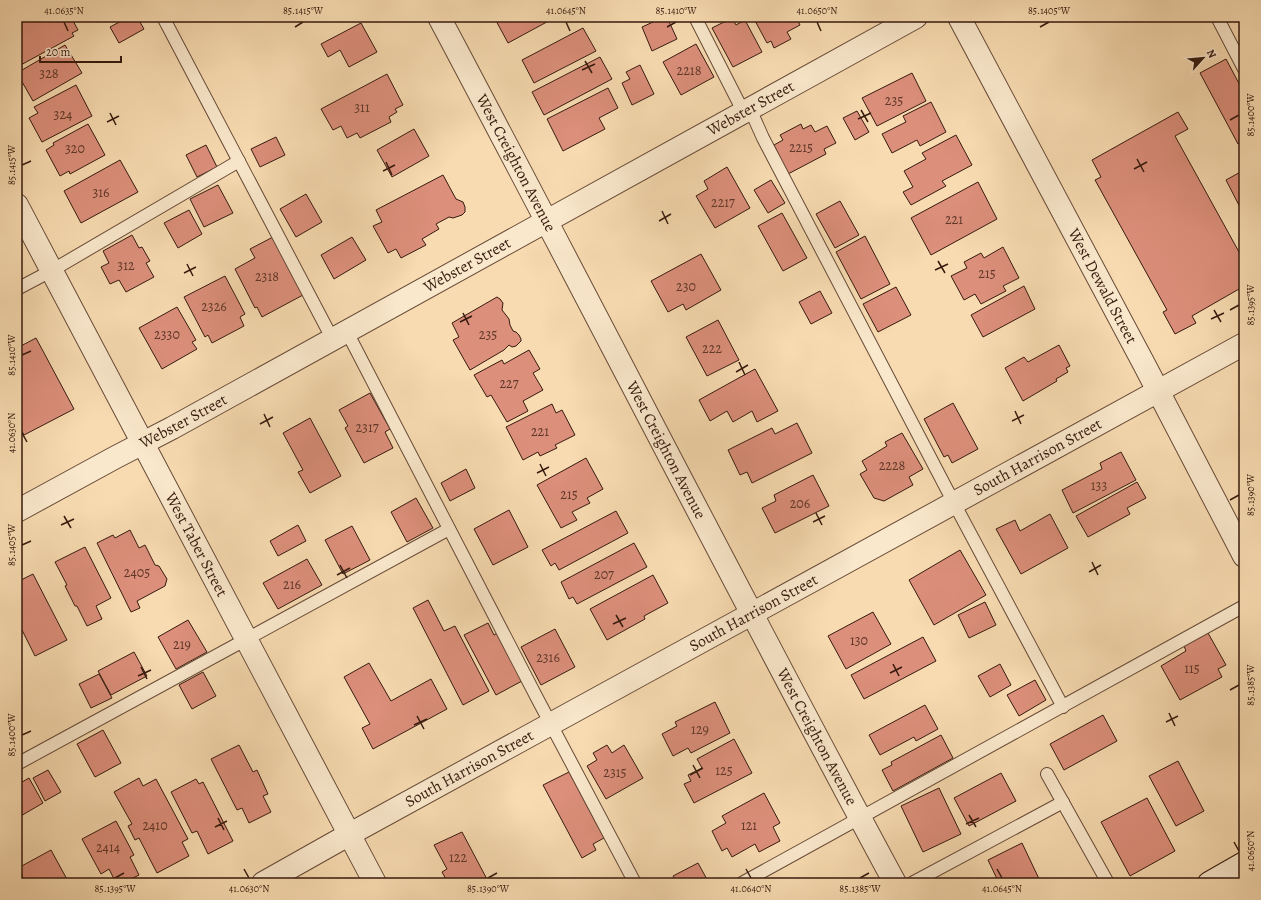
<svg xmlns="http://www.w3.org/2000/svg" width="1261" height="900" font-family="Alegreya,serif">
<rect width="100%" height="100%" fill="#f8dbb1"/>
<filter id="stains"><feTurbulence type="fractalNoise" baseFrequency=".005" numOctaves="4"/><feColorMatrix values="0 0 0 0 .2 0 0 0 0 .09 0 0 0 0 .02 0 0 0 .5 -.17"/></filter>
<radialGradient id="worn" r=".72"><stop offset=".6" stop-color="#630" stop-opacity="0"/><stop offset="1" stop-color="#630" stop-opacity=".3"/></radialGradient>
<!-- building -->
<g fill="#dc8f7b" stroke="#361a0e">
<path d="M 29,17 L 71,17 L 78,30 L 72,33 L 74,36 L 17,67 L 17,23 Z"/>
<path d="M 129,17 L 137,17 L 144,29 L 119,43 L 110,27 Z"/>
<path d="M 494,17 L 556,17 L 508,43 Z"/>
<path d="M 664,17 L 667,17 L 677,39 L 652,51 L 642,27 Z"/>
<path d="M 753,17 L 796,17 L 800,25 L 787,32 L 791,39 L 774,48 L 771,41 L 767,43 Z"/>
<path d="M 732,18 L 736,25 L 745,20 L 762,52 L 733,67 L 712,28 Z"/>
<path d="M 361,23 L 377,52 L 349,67 L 340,50 L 328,57 L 321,44 Z"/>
<path d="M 583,28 L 596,51 L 534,83 L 522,60 Z"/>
<path d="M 696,44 L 714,77 L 681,95 L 663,62 Z"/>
<path d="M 65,45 L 82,73 L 33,101 L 17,73 Z"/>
<path d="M 600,57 L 612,79 L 544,115 L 532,92 Z"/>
<path d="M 1226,59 L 1244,93 L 1244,141 L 1238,144 L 1200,73 Z"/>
<path d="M 640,65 L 654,94 L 632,105 L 622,83 L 630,79 L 626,72 Z"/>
<path d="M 912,73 L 926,101 L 877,126 L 862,98 Z"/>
<path d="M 387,74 L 403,105 L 395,109 L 397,112 L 389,117 L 391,122 L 360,138 L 357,133 L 347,138 L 341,126 L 333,130 L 321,109 Z"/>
<path d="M 76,85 L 92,116 L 42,142 L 29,118 L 38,113 L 34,107 Z"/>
<path d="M 608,88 L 618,108 L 599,118 L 605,129 L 563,151 L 547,119 Z"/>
<path d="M 931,102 L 946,132 L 920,146 L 917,140 L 892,153 L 882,134 L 906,122 L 903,116 Z"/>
<path d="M 857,111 L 869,132 L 855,140 L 843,118 Z"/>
<path d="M 1178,112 L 1188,129 L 1175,136 L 1244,261 L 1244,290 L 1241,292 L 1239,289 L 1192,316 L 1196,323 L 1175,334 L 1163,312 L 1167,310 L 1095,180 L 1101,177 L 1092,160 Z"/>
<path d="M 88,124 L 105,155 L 70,174 L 69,171 L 60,176 L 46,150 L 54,145 L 53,143 Z"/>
<path d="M 801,124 L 803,129 L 811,125 L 815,132 L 827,126 L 836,143 L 824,149 L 826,154 L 788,174 L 774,145 L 783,140 L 780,135 Z"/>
<path d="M 414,129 L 429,156 L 392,177 L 377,150 Z"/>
<path d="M 956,135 L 972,165 L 942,181 L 946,186 L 911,205 L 903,192 L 913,187 L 904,171 L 926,159 L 922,153 Z"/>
<path d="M 276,137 L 285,155 L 260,167 L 251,149 Z"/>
<path d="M 206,145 L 217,167 L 197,177 L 186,155 Z"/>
<path d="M 120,160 L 138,192 L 81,223 L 64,191 Z"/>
<path d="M 727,167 L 750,208 L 715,228 L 696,196 L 708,189 L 704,181 Z"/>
<path d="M 1244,170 L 1244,215 L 1226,180 Z"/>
<path d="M 443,175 L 456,199 L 463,202 L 465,207 L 465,212 L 462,215 L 453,218 L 449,217 L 436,224 L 439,229 L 422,239 L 426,245 L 401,258 L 396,249 L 388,253 L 373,226 L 382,222 L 376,210 Z"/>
<path d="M 771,180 L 785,203 L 768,213 L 754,190 Z"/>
<path d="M 978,182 L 997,219 L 931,255 L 911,218 Z"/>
<path d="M 218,185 L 233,213 L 204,227 L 190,199 Z"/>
<path d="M 306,194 L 322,222 L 296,237 L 280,209 Z"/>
<path d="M 840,201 L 859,235 L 835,248 L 816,214 Z"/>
<path d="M 189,210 L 202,234 L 178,248 L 164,223 Z"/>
<path d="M 782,213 L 807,258 L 783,271 L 758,226 Z"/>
<path d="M 132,235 L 139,248 L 142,247 L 150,261 L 146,263 L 154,277 L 126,292 L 119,280 L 110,284 L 101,267 L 109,263 L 103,251 Z"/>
<path d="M 865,236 L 890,284 L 861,299 L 836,252 Z"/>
<path d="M 273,237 L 303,295 L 262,317 L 257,307 L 255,308 L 235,269 L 255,258 L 250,249 Z"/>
<path d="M 352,237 L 366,260 L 334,279 L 321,255 Z"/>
<path d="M 1003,247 L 1019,278 L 1003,286 L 1006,291 L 981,304 L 975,294 L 964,300 L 951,276 L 967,268 L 964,262 L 981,253 L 984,258 Z"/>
<path d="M 701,254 L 721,290 L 686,310 L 683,304 L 668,312 L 651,281 Z"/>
<path d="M 225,276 L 245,314 L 240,317 L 244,326 L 212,343 L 208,335 L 205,337 L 184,297 Z"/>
<path d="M 1024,286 L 1035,309 L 983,337 L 971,315 Z"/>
<path d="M 896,287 L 911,315 L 878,332 L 863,304 Z"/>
<path d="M 820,291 L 832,313 L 811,324 L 799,302 Z"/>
<path d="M 497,297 L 500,299 L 503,303 L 502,310 L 509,319 L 510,325 L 513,331 L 516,332 L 519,335 L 521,339 L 521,341 L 516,346 L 512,347 L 509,345 L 504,350 L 470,370 L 453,340 L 459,337 L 452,323 Z"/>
<path d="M 177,307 L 196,340 L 192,342 L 197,349 L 162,369 L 139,328 Z"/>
<path d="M 718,320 L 739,360 L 707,376 L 686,337 Z"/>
<path d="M 36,338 L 74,409 L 24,435 L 17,422 L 17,348 Z"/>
<path d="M 1059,345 L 1070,366 L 1066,368 L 1068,372 L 1056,379 L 1057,381 L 1023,401 L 1005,368 L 1024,357 L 1028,362 Z"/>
<path d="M 529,350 L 540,369 L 533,373 L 543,390 L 523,401 L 528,411 L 507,422 L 491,395 L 487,397 L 474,375 L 502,360 L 504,364 Z"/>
<path d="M 755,369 L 778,411 L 757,422 L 752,411 L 733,422 L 727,411 L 710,421 L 699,400 Z"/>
<path d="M 370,393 L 390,429 L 385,432 L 393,448 L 364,463 L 345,428 L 348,426 L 339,410 Z"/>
<path d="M 953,403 L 978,449 L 952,463 L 948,455 L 944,457 L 924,419 Z"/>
<path d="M 552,404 L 556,413 L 562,410 L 575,435 L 555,445 L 557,448 L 540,456 L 538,452 L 523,460 L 506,427 Z"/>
<path d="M 310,418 L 341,476 L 310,493 L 298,472 L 303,470 L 283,433 Z"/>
<path d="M 797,423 L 812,453 L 752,483 L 747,472 L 740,475 L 728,450 L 772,428 L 775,434 Z"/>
<path d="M 902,433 L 923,469 L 909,477 L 913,485 L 884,501 L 874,498 L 860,474 L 867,470 L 862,461 L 887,446 L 885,442 Z"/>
<path d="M 1121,452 L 1136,480 L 1073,513 L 1062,490 L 1102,469 L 1100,463 Z"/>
<path d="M 586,458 L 603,489 L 587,498 L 590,503 L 572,512 L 577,520 L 561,528 L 537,485 Z"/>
<path d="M 466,469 L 475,488 L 450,501 L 441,483 Z"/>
<path d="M 813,475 L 829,506 L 775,533 L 762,508 L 776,501 L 774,495 Z"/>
<path d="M 1137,482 L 1146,498 L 1127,508 L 1130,514 L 1088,537 L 1076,516 Z"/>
<path d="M 416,498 L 433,528 L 407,542 L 391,512 Z"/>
<path d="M 509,510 L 528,547 L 493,565 L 474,529 Z"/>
<path d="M 616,511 L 628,533 L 559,570 L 555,563 L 551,566 L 542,550 Z"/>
<path d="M 1050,514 L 1068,548 L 1021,574 L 996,529 L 1015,520 L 1020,531 Z"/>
<path d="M 298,525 L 306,541 L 278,556 L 270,541 Z"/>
<path d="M 352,526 L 370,560 L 343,574 L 325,540 Z"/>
<path d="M 130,530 L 139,548 L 145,545 L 155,565 L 159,566 L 167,579 L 165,586 L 137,601 L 140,608 L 131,612 L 97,543 L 113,535 L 115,538 Z"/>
<path d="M 634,543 L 647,567 L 577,604 L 573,597 L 569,599 L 561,582 Z"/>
<path d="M 85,547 L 111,598 L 96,606 L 102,619 L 87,626 L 77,606 L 75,606 L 65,586 L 67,585 L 55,562 Z"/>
<path d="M 960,550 L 986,595 L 934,625 L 909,580 Z"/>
<path d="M 307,559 L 322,585 L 278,609 L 263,583 Z"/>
<path d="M 33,574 L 67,640 L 35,656 L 17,620 L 17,612 L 19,611 L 17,608 L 17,582 Z"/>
<path d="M 653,575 L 668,603 L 644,616 L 645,619 L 607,640 L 590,609 Z"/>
<path d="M 428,600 L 444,631 L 455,626 L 489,691 L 463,705 L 413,608 Z"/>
<path d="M 985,602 L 996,625 L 969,638 L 958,615 Z"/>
<path d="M 873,612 L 891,644 L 846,669 L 828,636 Z"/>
<path d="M 188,620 L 207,652 L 176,669 L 158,637 Z"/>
<path d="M 488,623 L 494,635 L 499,632 L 522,681 L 496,695 L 464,635 Z"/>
<path d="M 555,629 L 575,667 L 541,685 L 521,647 Z"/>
<path d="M 1208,633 L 1226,665 L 1218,669 L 1222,677 L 1180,700 L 1161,666 L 1186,651 L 1184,646 Z"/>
<path d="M 923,637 L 936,661 L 864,699 L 851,675 Z"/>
<path d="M 134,652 L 147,676 L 111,695 L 98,671 Z"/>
<path d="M 369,663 L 391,701 L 431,679 L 447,709 L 373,749 L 362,728 L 370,724 L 344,677 Z"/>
<path d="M 1000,664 L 1011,685 L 990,697 L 978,676 Z"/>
<path d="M 203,672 L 216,696 L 192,709 L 179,685 Z"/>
<path d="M 99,674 L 112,698 L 91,708 L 79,684 Z"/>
<path d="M 1035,680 L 1046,700 L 1019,716 L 1007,695 Z"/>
<path d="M 715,702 L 730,733 L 691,753 L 688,748 L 673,756 L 662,734 L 677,726 L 675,722 Z"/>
<path d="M 925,705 L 938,729 L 916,741 L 914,737 L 880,755 L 869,735 Z"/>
<path d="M 1103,715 L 1117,741 L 1064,770 L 1050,744 Z"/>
<path d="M 103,730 L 121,763 L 95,777 L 77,744 Z"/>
<path d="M 941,735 L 953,758 L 893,791 L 882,770 L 892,765 L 891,762 Z"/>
<path d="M 734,739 L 752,773 L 694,803 L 684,784 L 691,781 L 688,775 L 702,768 L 697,759 Z"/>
<path d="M 239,745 L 253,772 L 257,770 L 268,794 L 263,796 L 271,812 L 249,823 L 242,808 L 237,810 L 211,759 Z"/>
<path d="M 607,745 L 612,753 L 624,745 L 643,778 L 606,799 L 587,766 L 597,760 L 593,753 Z"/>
<path d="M 1178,761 L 1204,811 L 1176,826 L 1149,776 Z"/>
<path d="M 48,770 L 61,792 L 45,801 L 33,778 Z"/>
<path d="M 569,772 L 604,838 L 593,844 L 596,850 L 582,858 L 543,785 Z"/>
<path d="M 1001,773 L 1016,801 L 969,826 L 954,798 Z"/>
<path d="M 29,778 L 43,803 L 19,817 L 17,815 L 17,785 Z"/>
<path d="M 139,778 L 143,786 L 156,779 L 188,839 L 182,842 L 189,856 L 157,873 L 139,838 L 135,840 L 128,826 L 132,824 L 114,792 Z"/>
<path d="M 196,779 L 199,784 L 203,782 L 233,841 L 208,854 L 197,831 L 192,833 L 171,792 Z"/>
<path d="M 939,788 L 961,834 L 923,852 L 901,806 Z"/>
<path d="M 764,793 L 780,823 L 773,827 L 780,841 L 759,852 L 755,844 L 732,857 L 727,848 L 722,851 L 712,831 L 726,823 L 722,816 Z"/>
<path d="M 1147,798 L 1175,851 L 1130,876 L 1101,822 Z"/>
<path d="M 116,821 L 134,855 L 130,857 L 139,875 L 123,883 L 116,883 L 109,869 L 101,874 L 82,839 Z"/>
<path d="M 462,832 L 489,883 L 448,883 L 442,872 L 447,869 L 434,845 Z"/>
<path d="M 1022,843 L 1041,883 L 999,883 L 988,860 Z"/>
<path d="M 51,850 L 69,883 L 26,883 L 18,868 Z"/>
<path d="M 698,863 L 709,883 L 677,883 L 673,876 Z"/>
</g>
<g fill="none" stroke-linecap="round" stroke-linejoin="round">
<defs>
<g id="lane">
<path d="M 163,17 L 333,340"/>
<path d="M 695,17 L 744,113"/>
<path d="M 1217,17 L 1244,69"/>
<path d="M 750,109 L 763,138 L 954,503 L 1063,707"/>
<path d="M 17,289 L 51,271 L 239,161"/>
<path d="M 347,332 L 537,698 L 635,883"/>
<path d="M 17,764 L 449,529"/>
<path d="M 1047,774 L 1108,883"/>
<path d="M 742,883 L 1244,606"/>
<path d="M 912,883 L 1063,802"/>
</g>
<g id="street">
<path id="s1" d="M 439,17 C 592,305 740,596 895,883"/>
<path id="s2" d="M 959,17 L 1144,364 L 1244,556"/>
<path id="s3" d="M 17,205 L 375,883"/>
<path id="s4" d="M 17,511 L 116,457 L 172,428 L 916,17"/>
<path id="s5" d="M 263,883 L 350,834 L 1244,344"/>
</g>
<path id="secondary" d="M 1209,883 L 1244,863"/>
</defs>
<!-- lane casing -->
<use href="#lane" stroke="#664a37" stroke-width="14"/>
<!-- street casing -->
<use href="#street" stroke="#664a37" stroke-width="24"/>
<!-- secondary casing -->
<use href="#secondary" stroke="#361a0e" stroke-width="24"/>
<!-- lane -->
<use href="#lane" stroke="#fae8cc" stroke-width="12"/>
<!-- street -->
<use href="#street" stroke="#fae8cc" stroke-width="22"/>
<!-- secondary -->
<use href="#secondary" stroke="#fae8cc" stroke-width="22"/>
</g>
<!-- ticks -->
<path fill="none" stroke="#361a0e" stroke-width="1.5" d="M 64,22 L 68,31M 566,22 L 570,31M 817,22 L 821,31M 295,27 L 303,22M 667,27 L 676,22M 1040,27 L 1049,22M 585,61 L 592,73M 582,70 L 595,64M 861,110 L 868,122M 110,113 L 116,125M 858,119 L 871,113M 1230,120 L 1239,115M 107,122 L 119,116M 1137,159 L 1144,172M 386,162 L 392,175M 22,165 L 31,161M 1134,169 L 1147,162M 383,171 L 395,165M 662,211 L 668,224M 659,221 L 671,214M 938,261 L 945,273M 187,264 L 193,276M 935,270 L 948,264M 184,273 L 196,267M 1214,310 L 1221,322M 1230,310 L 1239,305M 463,313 L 469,325M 1211,319 L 1224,313M 460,322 L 472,316M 22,355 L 31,351M 739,362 L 745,375M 736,372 L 748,365M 1015,411 L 1021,424M 264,414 L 270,427M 1012,421 L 1024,415M 260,424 L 273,417M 22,433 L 27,442M 540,464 L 546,476M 537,473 L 549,467M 1230,500 L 1239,495M 816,513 L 822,525M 64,516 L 71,528M 813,522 L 825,516M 61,525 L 74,519M 22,545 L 31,541M 1092,562 L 1098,575M 340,565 L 347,578M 1089,572 L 1101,565M 337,575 L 350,568M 616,615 L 623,627M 613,624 L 626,618M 893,664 L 899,676M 141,667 L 147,679M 890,673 L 902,667M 138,676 L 151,670M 1230,690 L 1239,685M 1169,713 L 1175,726M 417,716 L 424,729M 1166,722 L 1178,716M 414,725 L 427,719M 22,735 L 31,731M 693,765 L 700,778M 690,775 L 703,768M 969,815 L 976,827M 218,818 L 224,830M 966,824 L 979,818M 215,827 L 227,821M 1234,842 L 1239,851M 244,869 L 249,878M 746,869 L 751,878M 997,869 L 1002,878M 115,878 L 124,873M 488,878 L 497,873M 860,878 L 869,873"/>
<g text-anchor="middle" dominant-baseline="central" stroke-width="3" stroke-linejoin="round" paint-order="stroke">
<!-- number labels -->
<g font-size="14" fill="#603729">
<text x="689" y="70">2218</text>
<text x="49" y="73">328</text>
<text x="894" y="100">235</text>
<text x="362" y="107">311</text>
<text x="63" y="114">324</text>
<text x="801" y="147">2215</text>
<text x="75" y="148">320</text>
<text x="101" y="192">316</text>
<text x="723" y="202">2217</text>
<text x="954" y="219">221</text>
<text x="126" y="265">312</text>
<text x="987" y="273">215</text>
<text x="267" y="276">2318</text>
<text x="686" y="286">230</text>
<text x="214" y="306">2326</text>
<text x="167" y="334">2330</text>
<text x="488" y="334">235</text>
<text x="712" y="348">222</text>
<text x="509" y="383">227</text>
<text x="367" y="427">2317</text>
<text x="540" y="431">221</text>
<text x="892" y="465">2228</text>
<text x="1099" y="485">133</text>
<text x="569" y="494">215</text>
<text x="800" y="503">206</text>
<text x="137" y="572">2405</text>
<text x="604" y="574">207</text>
<text x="292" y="584">216</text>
<text x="859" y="640">130</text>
<text x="182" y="644">219</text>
<text x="548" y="657">2316</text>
<text x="1192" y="668">115</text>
<text x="700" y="729">129</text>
<text x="724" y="770">125</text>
<text x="615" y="772">2315</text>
<text x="155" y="825">2410</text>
<text x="749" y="825">121</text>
<text x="108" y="847">2414</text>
<text x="458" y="857">122</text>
</g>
<!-- street labels -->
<g font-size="16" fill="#361a0e" stroke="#fae8cc">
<text stroke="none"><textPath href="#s4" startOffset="837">Webster Street</textPath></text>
<text stroke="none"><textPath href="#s1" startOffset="165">West Creighton Avenue</textPath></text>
<text stroke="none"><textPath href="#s4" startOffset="513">Webster Street</textPath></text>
<text stroke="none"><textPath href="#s2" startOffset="305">West Dewald Street</textPath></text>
<text stroke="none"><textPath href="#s4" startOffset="189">Webster Street</textPath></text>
<text stroke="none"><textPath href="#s1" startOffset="489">West Creighton Avenue</textPath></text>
<text stroke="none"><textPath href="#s5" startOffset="884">South Harrison Street</textPath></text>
<text stroke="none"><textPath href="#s3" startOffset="384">West Taber Street</textPath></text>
<text stroke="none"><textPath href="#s5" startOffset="560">South Harrison Street</textPath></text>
<text stroke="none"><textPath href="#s1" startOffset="813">West Creighton Avenue</textPath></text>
<text stroke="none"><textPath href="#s5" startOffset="236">South Harrison Street</textPath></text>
</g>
</g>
<!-- margin -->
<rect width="1261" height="900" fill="none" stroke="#f8dbb1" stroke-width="44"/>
<!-- north arrow -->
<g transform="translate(1203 58) rotate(63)" stroke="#fae8cc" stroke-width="3" paint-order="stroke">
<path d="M0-3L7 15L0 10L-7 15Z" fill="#361a0e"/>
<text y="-6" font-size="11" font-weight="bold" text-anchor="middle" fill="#361a0e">N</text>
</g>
<!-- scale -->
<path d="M40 56v6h81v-6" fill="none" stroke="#361a0e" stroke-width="2"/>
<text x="46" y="56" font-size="12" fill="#361a0e" stroke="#fae8cc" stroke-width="3" paint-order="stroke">20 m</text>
<rect x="22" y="22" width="1217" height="856" fill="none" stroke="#361a0e" stroke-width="1.5"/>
<g font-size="10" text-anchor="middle" fill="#361a0e">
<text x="64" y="14">41.0635°N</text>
<text x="303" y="14">85.1415°W</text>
<text x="566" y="14">41.0645°N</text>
<text x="676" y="14">85.1410°W</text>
<text x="817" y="14">41.0650°N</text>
<text x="1049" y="14">85.1405°W</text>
<text transform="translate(1250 115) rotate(-90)" y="4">85.1400°W</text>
<text transform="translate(11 165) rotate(-90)" y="4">85.1415°W</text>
<text transform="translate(1250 305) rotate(-90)" y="4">85.1395°W</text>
<text transform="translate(11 355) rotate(-90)" y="4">85.1410°W</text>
<text transform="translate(11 433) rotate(-90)" y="4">41.0630°N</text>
<text transform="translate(1250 495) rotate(-90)" y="4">85.1390°W</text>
<text transform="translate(11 545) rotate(-90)" y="4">85.1405°W</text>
<text transform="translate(1250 685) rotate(-90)" y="4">85.1385°W</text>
<text transform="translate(11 735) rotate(-90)" y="4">85.1400°W</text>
<text transform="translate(1250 851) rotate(-90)" y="4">41.0650°N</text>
<text x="115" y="892">85.1395°W</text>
<text x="249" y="892">41.0630°N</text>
<text x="488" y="892">85.1390°W</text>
<text x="751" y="892">41.0640°N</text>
<text x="860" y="892">85.1385°W</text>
<text x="1002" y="892">41.0645°N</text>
</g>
<rect width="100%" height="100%" filter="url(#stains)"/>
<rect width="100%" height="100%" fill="url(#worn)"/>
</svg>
